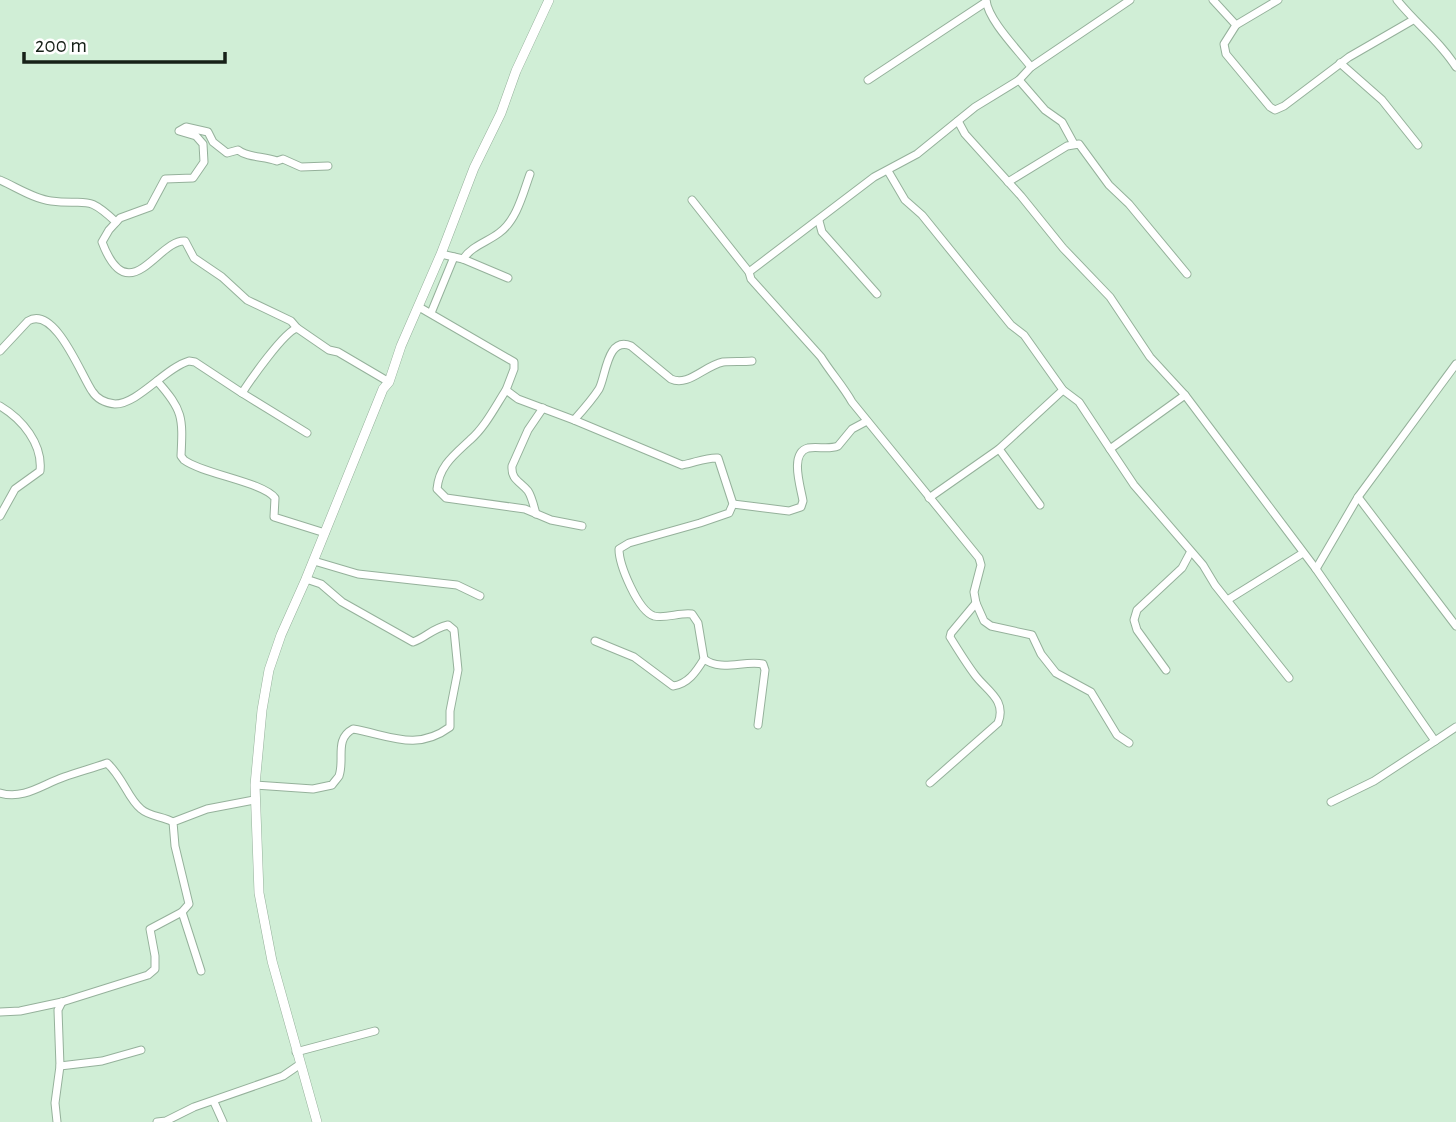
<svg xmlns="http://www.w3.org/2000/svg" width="1456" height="1122" font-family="'Alegreya Sans',sans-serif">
<rect width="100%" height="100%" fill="#d0eed6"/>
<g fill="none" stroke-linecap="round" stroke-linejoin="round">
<defs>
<g id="minor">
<path d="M 986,0 C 988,20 1018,50 1031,67"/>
<path d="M 1213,0 L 1236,25 L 1224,44 L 1226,54 L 1270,107 L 1275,110 L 1284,106 L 1349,57 L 1413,20"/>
<path d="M 1397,0 C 1417,25 1439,40 1456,67"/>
<path d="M 1236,25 L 1278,0"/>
<path d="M 1340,63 L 1382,100 L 1418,145"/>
<path d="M 868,80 L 986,2"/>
<path d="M 1019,80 L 1045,110 L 1062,122 L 1074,144"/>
<path d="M 958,121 L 965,134 L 1021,196 L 1063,248 L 1110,297 L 1150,357 L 1185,395 L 1316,569 L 1435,741 L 1374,781 L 1331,802"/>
<path d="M 888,171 L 905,200 L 922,215 L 1011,325 L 1024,335 L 1063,390 L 1079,402 L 1110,449"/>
<path d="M 0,180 C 16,187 34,199 51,201 C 88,206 85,193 116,222"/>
<path d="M 1008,182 L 1067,146 L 1079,144 L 1109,185 L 1129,204 L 1187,274"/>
<path d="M 692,200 L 749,272 L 751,279 L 821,357 C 831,373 843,386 852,402 L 979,558 L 981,565 L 974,592 L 976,603 L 984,621 L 991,626 L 1032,635 L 1041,654 L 1056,673 L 1091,692 L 1117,735 L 1129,743"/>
<path d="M 819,221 L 822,232 L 877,294"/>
<path d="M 441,254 L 463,259 L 508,278"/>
<path d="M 463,259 C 472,246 487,242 499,233 C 517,220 523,193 530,174"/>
<path d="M 749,272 L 874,177 L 917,154 L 975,107 L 1019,80 L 1031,67 L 1130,0"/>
<path d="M 419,307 L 514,362 L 514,369 L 506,390 L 518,399 L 574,420 L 682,465 C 694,463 707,457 718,458 L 733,504 L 729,513 L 700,523 L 629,543 L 619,549 C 619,565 638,611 654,616 C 666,619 680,612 692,614 L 698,623 L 704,659 C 696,672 688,684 673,686 L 634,657 L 595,641"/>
<path d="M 431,313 L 454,257"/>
<path d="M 297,328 L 291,321 L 247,300 L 222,277 L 194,258 L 185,241 C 158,239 129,313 102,242 L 109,230 L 120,218 L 150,207 L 165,179 L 193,178 L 204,162 L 203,144 L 196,136 L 179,131 L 186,127 L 208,132 L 213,142 L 227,153 L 238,150 C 248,158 264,156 277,161 L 283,159 L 301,167 L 328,166"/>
<path d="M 0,351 L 28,321 C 55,305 81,375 92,391 C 97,399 105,403 115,404 C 138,404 165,368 189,361 L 195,362 L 242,393 L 307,433"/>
<path d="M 157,381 C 183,410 183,417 181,456 L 184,460 C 203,474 263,482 275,498 L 274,517 L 325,533"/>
<path d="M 506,390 C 495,407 485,427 470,440 C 454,455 439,466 437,489 L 446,498 L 525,509 L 551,520 L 582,526"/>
<path d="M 242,393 C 251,379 284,332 297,328 L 329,350 L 338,352 L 389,382"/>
<path d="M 1185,395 L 1110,449 L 1134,485 L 1203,565 L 1215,585 L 1289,678"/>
<path d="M 0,406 C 22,419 43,444 40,471 L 15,489 L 0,516"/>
<path d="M 574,420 C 583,410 592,400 599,389 C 606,376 607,336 631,346 L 671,379 C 688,387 704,366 723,362 C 732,361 743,362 752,361"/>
<path d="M 999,449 L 1040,505"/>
<path d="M 1358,497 L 1456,626"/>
<path d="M 929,498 L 999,449 L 1063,390"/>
<path d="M 733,504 L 789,511 L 801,507 L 803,501 C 801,488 789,453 808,448 C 818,446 828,450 838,446 L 852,429 L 867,421"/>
<path d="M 536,514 C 534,507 532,497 528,491 C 520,481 511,480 512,466 L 528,430 L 543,408"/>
<path d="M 314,561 L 358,574 L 457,585 L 480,596"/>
<path d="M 1316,569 L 1358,497 L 1456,364"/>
<path d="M 1229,599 L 1303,553"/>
<path d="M 704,659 C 721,672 744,660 763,664 L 765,670 L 758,725"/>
<path d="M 1166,670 L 1137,630 L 1134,620 L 1137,610 L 1182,568 L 1190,553"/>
<path d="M 1435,741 L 1456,727"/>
<path d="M 930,783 L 998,723 C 1007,700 987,691 975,675 C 966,663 958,650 950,637 L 951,633 L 976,603"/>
<path d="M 255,785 L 313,789 L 332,785 C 334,782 337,779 339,776 C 345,759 334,739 353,729 C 389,735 416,752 450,727 L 450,711 L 458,670 L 454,630 L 448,625 C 431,629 427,637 413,642 L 342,602 L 321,584 L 306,579"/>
<path d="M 0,793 C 24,800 43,784 64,777 C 78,772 93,768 107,763 C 123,777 128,799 141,809 C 150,817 163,816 173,822"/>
<path d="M 182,912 L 201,971"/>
<path d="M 0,1012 L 20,1011 L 62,1002 L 148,975 L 155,969 L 155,956 L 150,929 L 182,912 L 189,904 L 175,846 L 173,822 L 207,809 L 254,800"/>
<path d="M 296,1052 L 375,1031"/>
<path d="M 60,1066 L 102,1061 L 141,1050"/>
<path d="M 214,1102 L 223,1122"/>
<path d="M 57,1122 L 55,1103 L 60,1066 L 58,1010 L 62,1002"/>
<path d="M 157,1122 L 166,1121 L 194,1107 L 283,1076 L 299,1065"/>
</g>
<path id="tertiary" d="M 317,1122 L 272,961 L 259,893 L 255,785 L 262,710 L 269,670 L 281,635 L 306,579 L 383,389 L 389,382 L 401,346 L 441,254 L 474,168 L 501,113 L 516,71 L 549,0"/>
</defs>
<!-- minor casing -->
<use href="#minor" stroke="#95b19b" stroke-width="9"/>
<!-- tertiary casing -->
<use href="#tertiary" stroke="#95b19b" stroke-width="10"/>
<!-- minor -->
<use href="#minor" stroke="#fff" stroke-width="7"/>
<!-- tertiary -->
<use href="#tertiary" stroke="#fff" stroke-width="9"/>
</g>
<!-- scale -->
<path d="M24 52v10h201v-10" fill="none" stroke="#162118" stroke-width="3.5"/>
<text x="35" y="52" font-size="21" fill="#162118" stroke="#ffffff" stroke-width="5" paint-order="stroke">200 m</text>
</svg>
